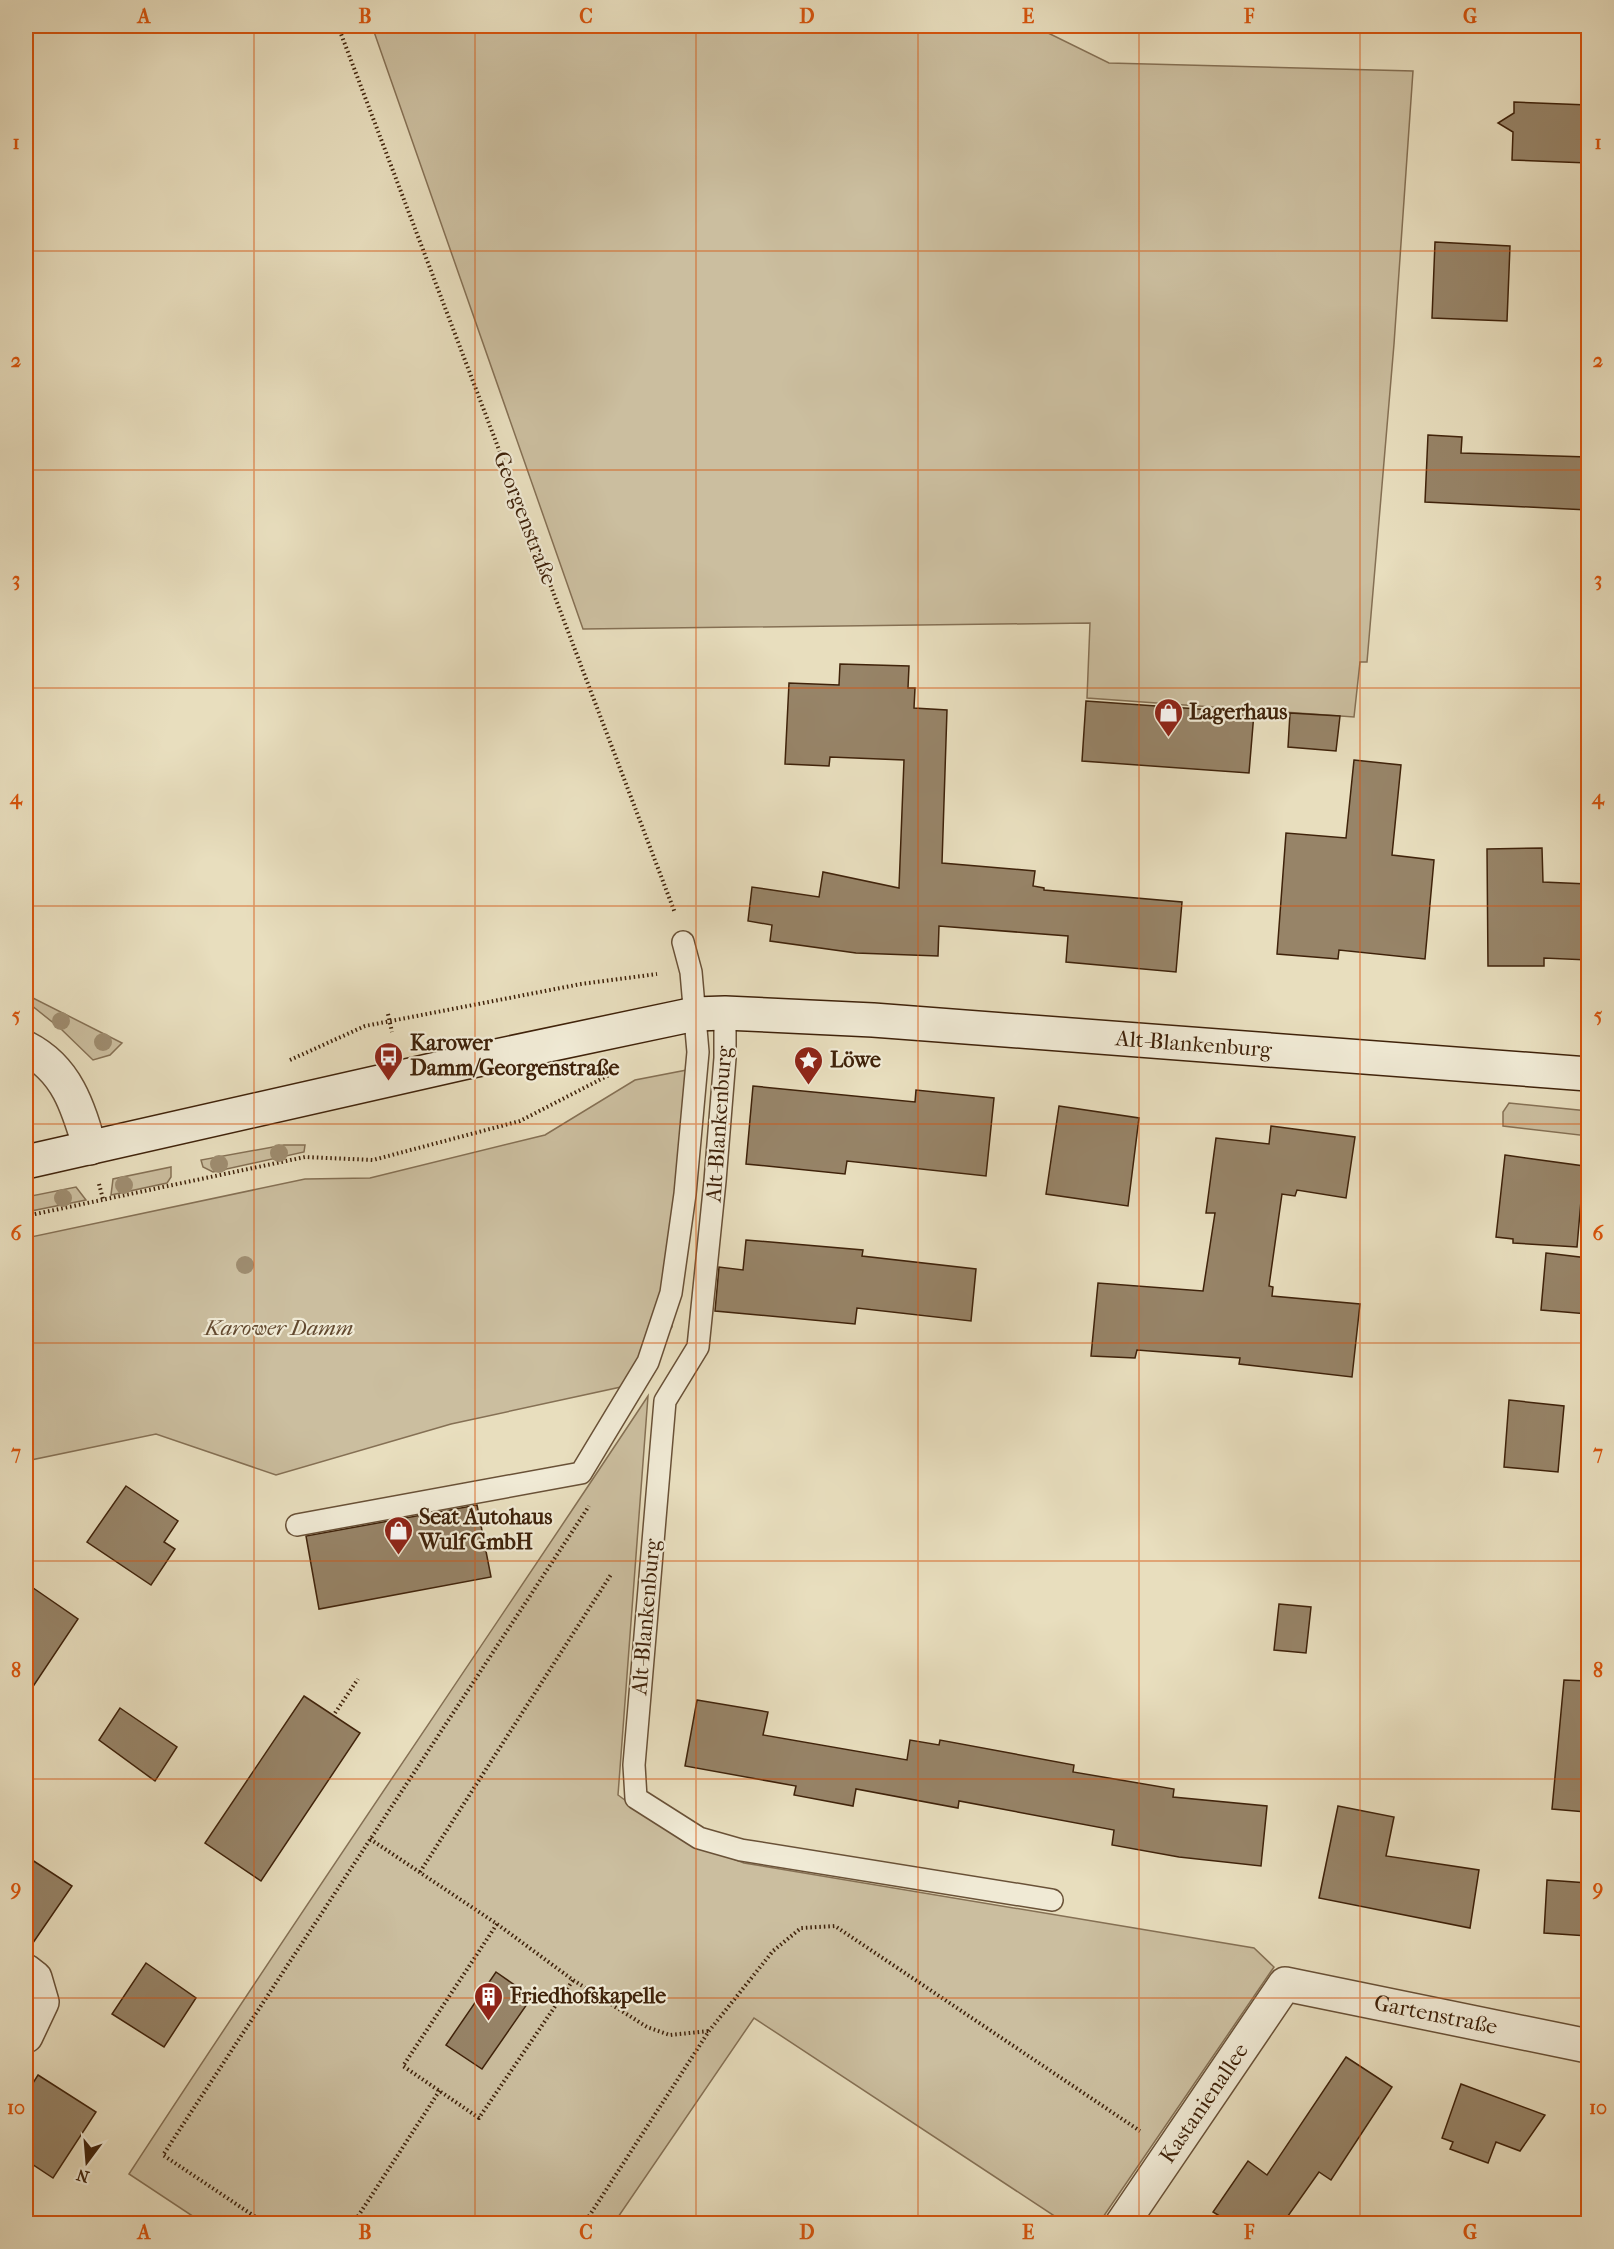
<svg xmlns="http://www.w3.org/2000/svg" width="1614" height="2249" font-family="'IM FELL French Canon',serif">
<rect width="100%" height="100%" fill="#e8debe"/>
<filter id="stains"><feTurbulence type="fractalNoise" baseFrequency=".00333" numOctaves="4"/><feColorMatrix values="0 0 0 0 .2 0 0 0 0 .09 0 0 0 0 .02 0 0 0 .5 -.17"/></filter>
<radialGradient id="worn" r=".72"><stop offset=".6" stop-color="#630" stop-opacity="0"/><stop offset="1" stop-color="#630" stop-opacity=".3"/></radialGradient>
<!-- green -->
<g fill="#cbbe9f" stroke="#857054" stroke-width="1.5">
<path d="M 372,26 L 1034,26 L 1109,63 L 1413,71 L 1394,344 L 1367,662 L 1360,662 L 1354,717 L 1087,698 L 1090,623 L 583,629 Z"/>
<path d="M 26,997 L 33,998 L 122,1043 L 110,1055 L 93,1060 L 61,1029 L 26,1001 Z"/>
<path d="M 692,1069 L 672,1327 L 630,1385 L 451,1424 L 276,1475 L 156,1434 L 26,1461 L 26,1238 L 305,1179 L 370,1178 L 545,1135 L 635,1080 Z"/>
<path d="M 1509,1103 L 1588,1111 L 1588,1136 L 1503,1126 L 1503,1112 Z"/>
<path d="M 284,1145 L 305,1145 L 304,1152 L 213,1172 L 203,1167 L 201,1160 Z"/>
<path d="M 171,1167 L 171,1177 L 167,1183 L 111,1195 L 113,1179 Z"/>
<path d="M 76,1187 L 86,1200 L 26,1212 L 26,1197 Z"/>
<path d="M 648,1396 L 618,1795 L 644,1814 L 694,1844 L 744,1863 L 1254,1948 L 1274,1967 L 1099,2223 L 1065,2223 L 754,2018 L 614,2223 L 203,2223 L 129,2174 C 299,1913 476,1656 648,1396 Z"/>
</g>
<!-- building -->
<g fill="#978468" stroke="#3f220a" stroke-width="1.5">
<path d="M 1514,102 L 1588,105 L 1588,163 L 1512,160 L 1513,132 L 1498,123 L 1514,113 Z"/>
<path d="M 1435,242 L 1510,246 L 1507,321 L 1432,318 Z"/>
<path d="M 1428,435 L 1462,437 L 1461,453 L 1588,457 L 1588,510 L 1425,502 Z"/>
<path d="M 840,664 L 909,666 L 908,688 L 915,688 L 914,708 L 947,710 L 942,863 L 1035,871 L 1033,886 L 1044,888 L 1044,890 L 1182,902 L 1176,972 L 1066,962 L 1068,936 L 939,926 L 938,956 L 856,953 L 770,941 L 772,925 L 748,921 L 752,887 L 819,897 L 823,872 L 899,888 L 904,760 L 830,757 L 829,766 L 785,764 L 789,683 L 839,685 Z"/>
<path d="M 1086,701 L 1254,713 L 1249,773 L 1082,761 Z"/>
<path d="M 1290,713 L 1340,716 L 1336,751 L 1288,747 Z"/>
<path d="M 1354,760 L 1401,765 L 1392,855 L 1434,860 L 1425,959 L 1339,950 L 1338,959 L 1277,954 L 1286,833 L 1346,838 Z"/>
<path d="M 1542,848 L 1543,882 L 1588,884 L 1588,960 L 1544,958 L 1544,966 L 1488,966 L 1487,849 Z"/>
<path d="M 753,1086 L 915,1102 L 916,1090 L 994,1098 L 986,1176 L 847,1161 L 845,1174 L 746,1164 Z"/>
<path d="M 1059,1106 L 1139,1118 L 1128,1206 L 1046,1194 Z"/>
<path d="M 1271,1126 L 1355,1137 L 1346,1198 L 1297,1190 L 1295,1196 L 1282,1194 L 1269,1286 L 1273,1287 L 1272,1296 L 1360,1304 L 1352,1377 L 1239,1364 L 1240,1358 L 1137,1350 L 1135,1358 L 1091,1356 L 1098,1283 L 1203,1291 L 1215,1213 L 1206,1213 L 1216,1138 L 1269,1144 Z"/>
<path d="M 1505,1155 L 1584,1166 L 1577,1247 L 1513,1243 L 1513,1239 L 1496,1237 Z"/>
<path d="M 746,1240 L 863,1250 L 862,1256 L 976,1269 L 971,1321 L 857,1308 L 855,1324 L 715,1311 L 719,1267 L 743,1270 Z"/>
<path d="M 1546,1253 L 1588,1258 L 1588,1314 L 1541,1310 Z"/>
<path d="M 1509,1400 L 1564,1406 L 1558,1472 L 1504,1467 Z"/>
<path d="M 126,1486 L 178,1521 L 164,1542 L 175,1549 L 151,1585 L 87,1542 Z"/>
<path d="M 477,1505 L 491,1577 L 319,1609 L 306,1536 Z"/>
<path d="M 26,1583 L 78,1619 L 26,1697 Z"/>
<path d="M 1279,1604 L 1311,1607 L 1306,1653 L 1274,1650 Z"/>
<path d="M 1564,1680 L 1588,1681 L 1588,1785 L 1586,1812 L 1552,1809 Z"/>
<path d="M 304,1696 L 360,1733 L 261,1881 L 205,1843 Z"/>
<path d="M 697,1700 L 768,1712 L 763,1735 L 907,1760 L 910,1740 L 939,1745 L 940,1740 L 1074,1765 L 1073,1772 L 1174,1789 L 1173,1797 L 1267,1806 L 1261,1866 L 1179,1857 L 1112,1845 L 1114,1830 L 959,1801 L 958,1808 L 856,1789 L 853,1806 L 794,1795 L 796,1786 L 685,1766 Z"/>
<path d="M 120,1708 L 177,1747 L 155,1781 L 99,1740 Z"/>
<path d="M 1338,1806 L 1394,1817 L 1386,1856 L 1479,1870 L 1470,1928 L 1319,1898 Z"/>
<path d="M 26,1856 L 72,1886 L 26,1953 Z"/>
<path d="M 1547,1880 L 1588,1883 L 1588,1936 L 1544,1933 Z"/>
<path d="M 146,1963 L 196,1998 L 164,2047 L 112,2014 Z"/>
<path d="M 496,1972 L 532,1997 L 482,2069 L 446,2045 Z"/>
<path d="M 1346,2057 L 1392,2087 L 1331,2180 L 1319,2172 L 1283,2223 L 1231,2223 L 1213,2212 L 1248,2161 L 1267,2175 Z"/>
<path d="M 38,2075 L 96,2112 L 53,2178 L 26,2160 L 26,2094 Z"/>
<path d="M 1461,2084 L 1545,2115 L 1520,2151 L 1496,2142 L 1488,2163 L 1450,2149 L 1453,2142 L 1442,2138 Z"/>
</g>
<g fill="none" stroke-linecap="round" stroke-linejoin="round">
<defs>
<g id="lane">
<path d="M 725,1013 L 725,1058 L 715,1181 L 698,1347 L 665,1401 L 634,1765 L 636,1798 L 699,1838 L 741,1850 L 1052,1900"/>
<path d="M 297,1525 L 581,1473 L 648,1362 L 671,1293 L 685,1194 L 698,1052 L 691,972 L 683,942"/>
</g>
<g id="street">
<path d="M 26,1048 C 67,1069 78,1107 90,1148"/>
<path d="M 26,1971 L 35,1978 L 42,2002 L 26,2036"/>
<path id="s1" d="M 1122,2224 L 1285,1984 L 1588,2046"/>
</g>
<g id="secondary">
<path id="s2" d="M 26,1162 L 463,1063 L 695,1014 L 725,1013 L 873,1020 L 1588,1074"/>
</g>
</defs>
<!-- lane casing -->
<use href="#lane" stroke="#695137" stroke-width="24"/>
<!-- street casing -->
<use href="#street" stroke="#695137" stroke-width="36"/>
<!-- secondary casing -->
<use href="#secondary" stroke="#3f220a" stroke-width="36"/>
<!-- path -->
<g stroke="#3f220a" stroke-width="4" stroke-dasharray="1.5 3" stroke-linecap="butt">
<path d="M 338,26 L 675,913"/>
<path d="M 388,1014 L 392,1032"/>
<path d="M 290,1060 L 365,1026 L 581,984 L 657,974"/>
<path d="M 99,1184 L 103,1199"/>
<path d="M 26,1216 L 305,1157 L 373,1160 L 520,1121 L 611,1074"/>
<path d="M 335,1713 L 358,1679"/>
<path d="M 370,1839 L 497,1924 L 573,1980 L 647,2027 L 670,2035 L 709,2031"/>
<path d="M 420,1872 L 612,1573"/>
<path d="M 497,1924 L 403,2066 L 479,2118 L 573,1980"/>
<path d="M 266,2224 L 163,2155 L 589,1506"/>
<path d="M 353,2224 L 440,2090"/>
<path d="M 584,2224 L 709,2031 L 773,1951 L 801,1928 L 835,1926 L 1140,2131"/>
</g>
<!-- lane -->
<use href="#lane" stroke="#f0ead5" stroke-width="21"/>
<!-- street -->
<use href="#street" stroke="#f0ead5" stroke-width="33"/>
<!-- secondary -->
<use href="#secondary" stroke="#f0ead5" stroke-width="33"/>
</g>
<!-- trees -->
<g fill="#9e8c6f">
<circle cx="61" cy="1021" r="9"/>
<circle cx="103" cy="1042" r="9"/>
<circle cx="279" cy="1153" r="9"/>
<circle cx="219" cy="1164" r="9"/>
<circle cx="124" cy="1185" r="9"/>
<circle cx="63" cy="1198" r="9"/>
<circle cx="245" cy="1265" r="9"/>
</g>
<!-- grid -->
<path fill="none" stroke="#d7540c" stroke-width="1.5" stroke-opacity="0.55" d="M 254,26 L 254,2224M 475,26 L 475,2224M 696,26 L 696,2224M 918,26 L 918,2224M 1139,26 L 1139,2224M 1360,26 L 1360,2224M 26,251 L 1588,251M 26,470 L 1588,470M 26,688 L 1588,688M 26,906 L 1588,906M 26,1124 L 1588,1124M 26,1343 L 1588,1343M 26,1561 L 1588,1561M 26,1779 L 1588,1779M 26,1998 L 1588,1998"/>
<!-- icons -->
<defs>
<symbol id="shop-pin" viewBox="-11 -11 22 30"><path d="M0 17L-7.5 6A9.5 9.5 0 1 1 7.5 6Z" fill="#8f2418" stroke="#f0ead5"/><path d="M-5-2.5h2.3a2.7 3.5 0 0 1 5.4 0H5L5.5 6h-11ZM-1.5-2.5h3a1.5 2.3 0 0 0-3 0Z" fill="#fff"/></symbol>
<symbol id="bus-pin" viewBox="-11 -11 22 30"><path d="M0 17L-7.5 6A9.5 9.5 0 1 1 7.5 6Z" fill="#8f2418" stroke="#f0ead5"/><path d="M-5-6H5V4H4V6H2V4H-2V6H-4V4H-5ZM-3.5-4V0h7V-4ZM-3.5 1.2v1.5H-2V1.2ZM2 1.2v1.5H3.5V1.2Z" fill="#fff"/></symbol>
<symbol id="sight-pin" viewBox="-11 -11 22 30"><path d="M0 17L-7.5 6A9.5 9.5 0 1 1 7.5 6Z" fill="#8f2418" stroke="#f0ead5"/><path d="M0-6L1.8-2.2L6-1.7L2.9 1.2L3.7 5.4L0 3.3L-3.7 5.4L-2.9 1.2L-6-1.7L-1.8-2.2Z" fill="#fff"/></symbol>
<symbol id="building-pin" viewBox="-11 -11 22 30"><path d="M0 17L-7.5 6A9.5 9.5 0 1 1 7.5 6Z" fill="#8f2418" stroke="#f0ead5"/><path d="M-4-6H4V6H1V3H-1V6H-4ZM-2.5-4.3h1.7v1.8h-1.7ZM.8-4.3h1.7v1.8H.8ZM-2.5-1h1.7V.8h-1.7ZM.8-1h1.7V.8H.8Z" fill="#fff"/></symbol>
</defs>
<g fill-rule="evenodd">
<use href="#shop-pin" x="1152" y="696" width="33" height="45"/>
<use href="#bus-pin" x="372" y="1040" width="33" height="45"/>
<use href="#sight-pin" x="792" y="1044" width="33" height="45"/>
<use href="#shop-pin" x="382" y="1514" width="33" height="45"/>
<use href="#building-pin" x="472" y="1980" width="33" height="45"/>
</g>
<g text-anchor="middle" dominant-baseline="central" stroke-width="4.5" stroke-linejoin="round" paint-order="stroke">
<!-- street labels -->
<g font-size="22" fill="#3f220a" stroke="#f0ead5">
<text transform="translate(525 518) rotate(69)">Georgenstraße</text>
<text stroke="none"><textPath href="#s2" startOffset="1185">Alt-Blankenburg</textPath></text>
<text transform="translate(719 1124) rotate(-86)">Alt-Blankenburg</text>
<text transform="translate(646 1617) rotate(-85)">Alt-Blankenburg</text>
<text stroke="none"><textPath href="#s1" startOffset="444">Gartenstraße</textPath></text>
<text stroke="none"><textPath href="#s1" startOffset="146">Kastanienallee</textPath></text>
</g>
<!-- poi labels -->
<g font-size="22" font-weight="bold" fill="#3f220a" stroke="#f0ead5" text-anchor="start">
<text x="1189" y="712">Lagerhaus</text>
<text x="410" y="1043">Karower<tspan x="410" dy="25">Damm/Georgenstraße</tspan></text>
<text x="830" y="1060">Löwe</text>
<text x="419" y="1517">Seat Autohaus<tspan x="419" dy="25">Wulf GmbH</tspan></text>
<text x="510" y="1996">Friedhofskapelle</text>
</g>
<!-- park labels -->
<g font-size="22" font-style="italic" fill="#62492f" stroke="#f0ead5">
<text x="279" y="1328">Karower Damm</text>
</g>
</g>
<!-- margin -->
<rect width="1614" height="2249" fill="none" stroke="#e8debe" stroke-width="66"/>
<!-- north arrow -->
<g transform="translate(87 2162) rotate(196)" stroke="#f0ead5" stroke-width="4.5" paint-order="stroke">
<path d="M0-4.5L10 22L0 15L-10 22Z" fill="#3f220a"/>
<text y="-9" font-size="16" font-weight="bold" text-anchor="middle" fill="#3f220a">N</text>
</g>
<rect x="33" y="33" width="1548" height="2183" fill="none" stroke="#d7540c" stroke-width="2"/>
<g font-size="20" text-anchor="middle" font-weight="bold" fill="#d7540c">
<text x="144" y="23">A</text>
<text x="365" y="23">B</text>
<text x="586" y="23">C</text>
<text x="807" y="23">D</text>
<text x="1028" y="23">E</text>
<text x="1249" y="23">F</text>
<text x="1470" y="23">G</text>
<text x="16" y="149">1</text>
<text x="1598" y="149">1</text>
<text x="16" y="367">2</text>
<text x="1598" y="367">2</text>
<text x="16" y="586">3</text>
<text x="1598" y="586">3</text>
<text x="16" y="804">4</text>
<text x="1598" y="804">4</text>
<text x="16" y="1022">5</text>
<text x="1598" y="1022">5</text>
<text x="16" y="1240">6</text>
<text x="1598" y="1240">6</text>
<text x="16" y="1459">7</text>
<text x="1598" y="1459">7</text>
<text x="16" y="1677">8</text>
<text x="1598" y="1677">8</text>
<text x="16" y="1895">9</text>
<text x="1598" y="1895">9</text>
<text x="16" y="2114">10</text>
<text x="1598" y="2114">10</text>
<text x="144" y="2239">A</text>
<text x="365" y="2239">B</text>
<text x="586" y="2239">C</text>
<text x="807" y="2239">D</text>
<text x="1028" y="2239">E</text>
<text x="1249" y="2239">F</text>
<text x="1470" y="2239">G</text>
</g>
<rect width="100%" height="100%" filter="url(#stains)"/>
<rect width="100%" height="100%" fill="url(#worn)"/>
</svg>
